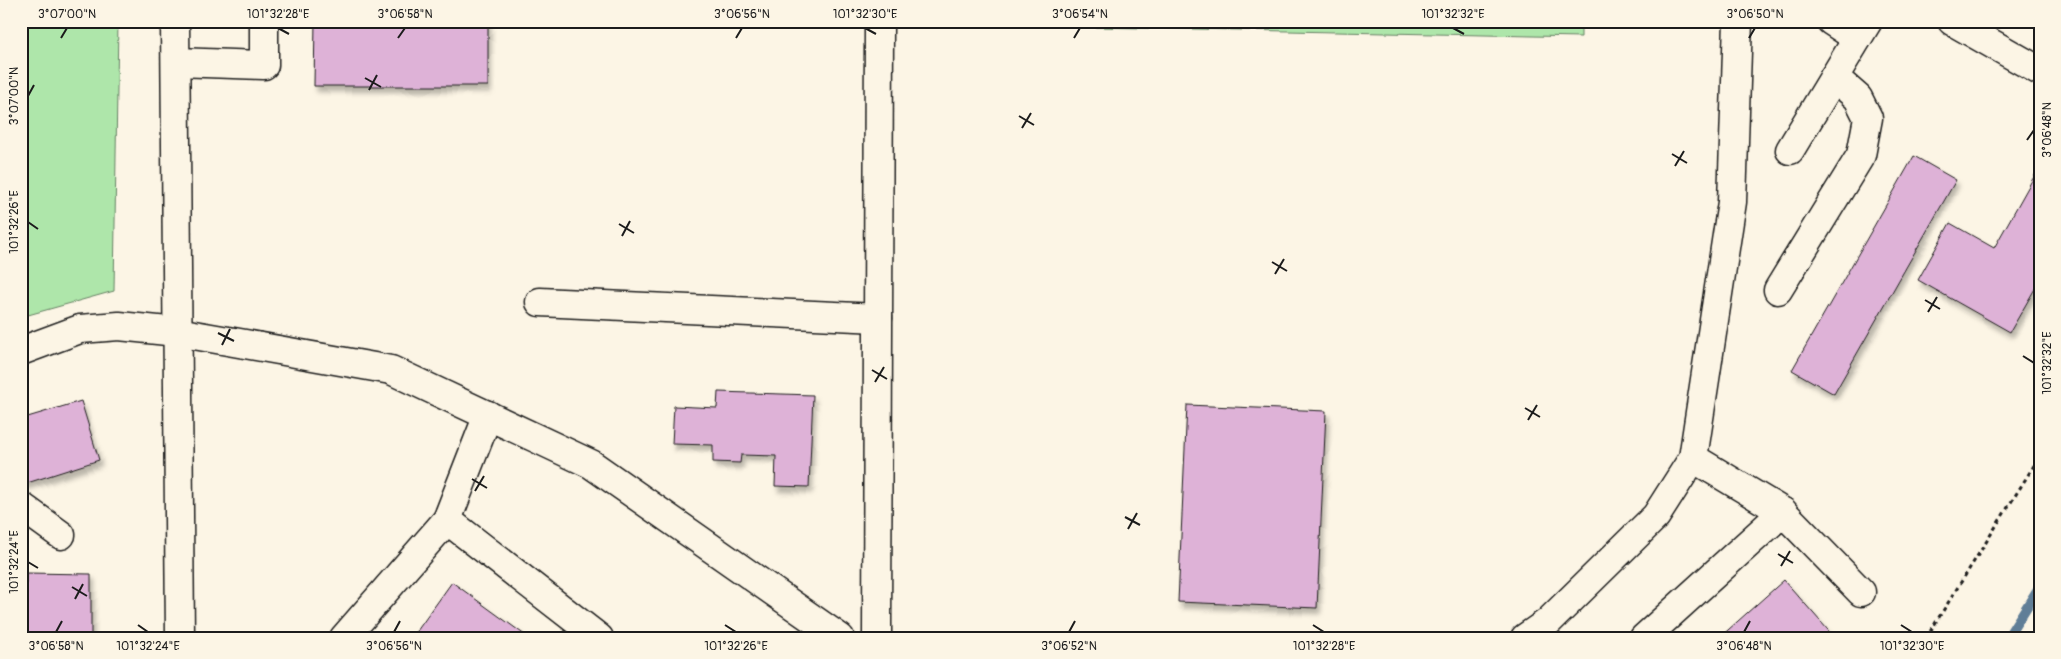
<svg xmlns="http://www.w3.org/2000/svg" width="2061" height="659" font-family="Pangolin,sans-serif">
<defs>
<filter id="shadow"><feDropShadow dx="3" dy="5.5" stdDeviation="2.5" flood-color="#0004"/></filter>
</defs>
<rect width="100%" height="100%" fill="#fcf5e5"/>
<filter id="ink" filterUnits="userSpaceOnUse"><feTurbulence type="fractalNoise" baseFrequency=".02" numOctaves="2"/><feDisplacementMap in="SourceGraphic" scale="10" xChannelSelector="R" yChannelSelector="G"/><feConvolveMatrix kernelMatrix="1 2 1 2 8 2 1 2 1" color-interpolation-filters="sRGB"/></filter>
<g filter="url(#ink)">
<!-- green -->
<g fill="#aee6aa" stroke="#658163">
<path d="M 21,21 L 118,21 L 114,291 L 21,317 Z"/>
<path d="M 1090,21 L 1581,21 L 1581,37 L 1090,27 Z"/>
</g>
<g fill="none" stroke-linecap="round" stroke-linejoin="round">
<!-- stream -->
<path stroke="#607e97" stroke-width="10" d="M 2007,638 L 2040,586"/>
</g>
<!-- building -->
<g fill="#deb2d7" stroke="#1c1c1c" filter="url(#shadow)">
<path d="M 315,21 L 488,21 L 488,86 L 314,86 Z"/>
<path d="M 1914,156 L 1956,180 L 1834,394 L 1792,370 Z"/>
<path d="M 2040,166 L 2040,280 L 2010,332 L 1918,280 L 1950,223 L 1994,248 Z"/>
<path d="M 718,392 L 813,395 L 809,487 L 775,486 L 776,456 L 741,455 L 740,463 L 713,462 L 713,445 L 672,444 L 674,406 L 717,408 Z"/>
<path d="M 81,401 L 99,460 L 24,484 L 21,475 L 21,419 Z"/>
<path d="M 1187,405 L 1326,411 L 1317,608 L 1178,602 Z"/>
<path d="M 26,573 L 91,574 L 91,638 L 25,638 Z"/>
<path d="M 1784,580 L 1835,638 L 1719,638 Z"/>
<path d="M 452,582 L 529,638 L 412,638 Z"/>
</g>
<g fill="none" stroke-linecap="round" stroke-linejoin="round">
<defs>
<g id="minor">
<path d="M 175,21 L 180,638"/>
<path d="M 1831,21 L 1857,38"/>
<path d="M 1952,21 L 2040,71"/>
<path d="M 176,62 L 264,65 L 264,21"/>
<path d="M 1790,150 L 1868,21"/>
<path d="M 1778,290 L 1861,155 L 1868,118 L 1858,98 L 1834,77"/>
<path d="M 540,302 L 878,318"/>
<path d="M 21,351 L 80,329 L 119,326 L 177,332 L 391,370 L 591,464 L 840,638"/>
<path d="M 488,415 L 447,520 L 599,638"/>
<path d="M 1693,458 L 1783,512 L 1861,592"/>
<path d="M 21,506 L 61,535"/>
<path d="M 344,638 L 447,520"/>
<path d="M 877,638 L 879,21"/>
<path d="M 1525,638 L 1548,622 L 1656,516 L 1693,458 L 1732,202 L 1738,21"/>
<path d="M 1644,638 L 1783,512"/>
</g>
</defs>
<!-- minor casing -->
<use href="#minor" stroke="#1c1c1c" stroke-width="31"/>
<!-- path -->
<path stroke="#1c1c1c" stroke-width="3" stroke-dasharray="4 4" stroke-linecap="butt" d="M 1926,638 L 2040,456"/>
<!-- minor -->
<use href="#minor" stroke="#fcf5e5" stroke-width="28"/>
</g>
</g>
<!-- ticks -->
<path fill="none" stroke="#1c1c1c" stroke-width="2" d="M 278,28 L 289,34M 865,28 L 876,34M 1453,28 L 1464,34M 61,38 L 67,28M 398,38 L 405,28M 736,38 L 742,28M 1074,38 L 1080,28M 1749,38 L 1755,28M 365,78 L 381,87M 369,90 L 377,75M 28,96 L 34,85M 1019,116 L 1034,125M 1022,128 L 1031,113M 2027,140 L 2034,130M 1672,154 L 1687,163M 1675,166 L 1684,151M 28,222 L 38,229M 619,224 L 634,233M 622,236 L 630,221M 1272,262 L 1287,271M 1275,274 L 1284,259M 1925,300 L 1940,309M 1928,312 L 1937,297M 218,333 L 234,341M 222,345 L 230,329M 2023,356 L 2034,363M 872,370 L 887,379M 875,382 L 884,367M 1525,408 L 1540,417M 1528,420 L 1537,405M 472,479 L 487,488M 475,491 L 484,476M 1125,517 L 1140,525M 1128,529 L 1137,513M 1778,554 L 1793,563M 28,562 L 38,568M 1781,566 L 1790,551M 72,587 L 87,596M 75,599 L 83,584M 138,625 L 148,632M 725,625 L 736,632M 1313,625 L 1324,632M 1901,625 L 1912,632M 56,632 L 62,621M 394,632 L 400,621M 1069,632 L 1075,621M 1744,632 L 1750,621"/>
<!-- margin -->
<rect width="2061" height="659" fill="none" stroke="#fcf5e5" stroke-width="55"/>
<rect x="28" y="28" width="2006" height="604" fill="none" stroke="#1c1c1c" stroke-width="2"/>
<g font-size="12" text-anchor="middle" fill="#1c1c1c">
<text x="67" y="18">3°07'00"N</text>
<text x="278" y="18">101°32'28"E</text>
<text x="405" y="18">3°06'58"N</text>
<text x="742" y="18">3°06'56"N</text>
<text x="865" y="18">101°32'30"E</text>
<text x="1080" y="18">3°06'54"N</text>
<text x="1453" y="18">101°32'32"E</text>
<text x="1755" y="18">3°06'50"N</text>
<text transform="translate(14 96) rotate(-90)" y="4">3°07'00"N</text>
<text transform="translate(2047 130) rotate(-90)" y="4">3°06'48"N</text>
<text transform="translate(14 222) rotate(-90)" y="4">101°32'26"E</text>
<text transform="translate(2047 363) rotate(-90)" y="4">101°32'32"E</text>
<text transform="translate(14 562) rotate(-90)" y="4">101°32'24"E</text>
<text x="56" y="650">3°06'58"N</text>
<text x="148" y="650">101°32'24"E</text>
<text x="394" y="650">3°06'56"N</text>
<text x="736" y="650">101°32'26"E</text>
<text x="1069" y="650">3°06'52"N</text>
<text x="1324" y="650">101°32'28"E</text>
<text x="1744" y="650">3°06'48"N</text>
<text x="1912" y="650">101°32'30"E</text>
</g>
</svg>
